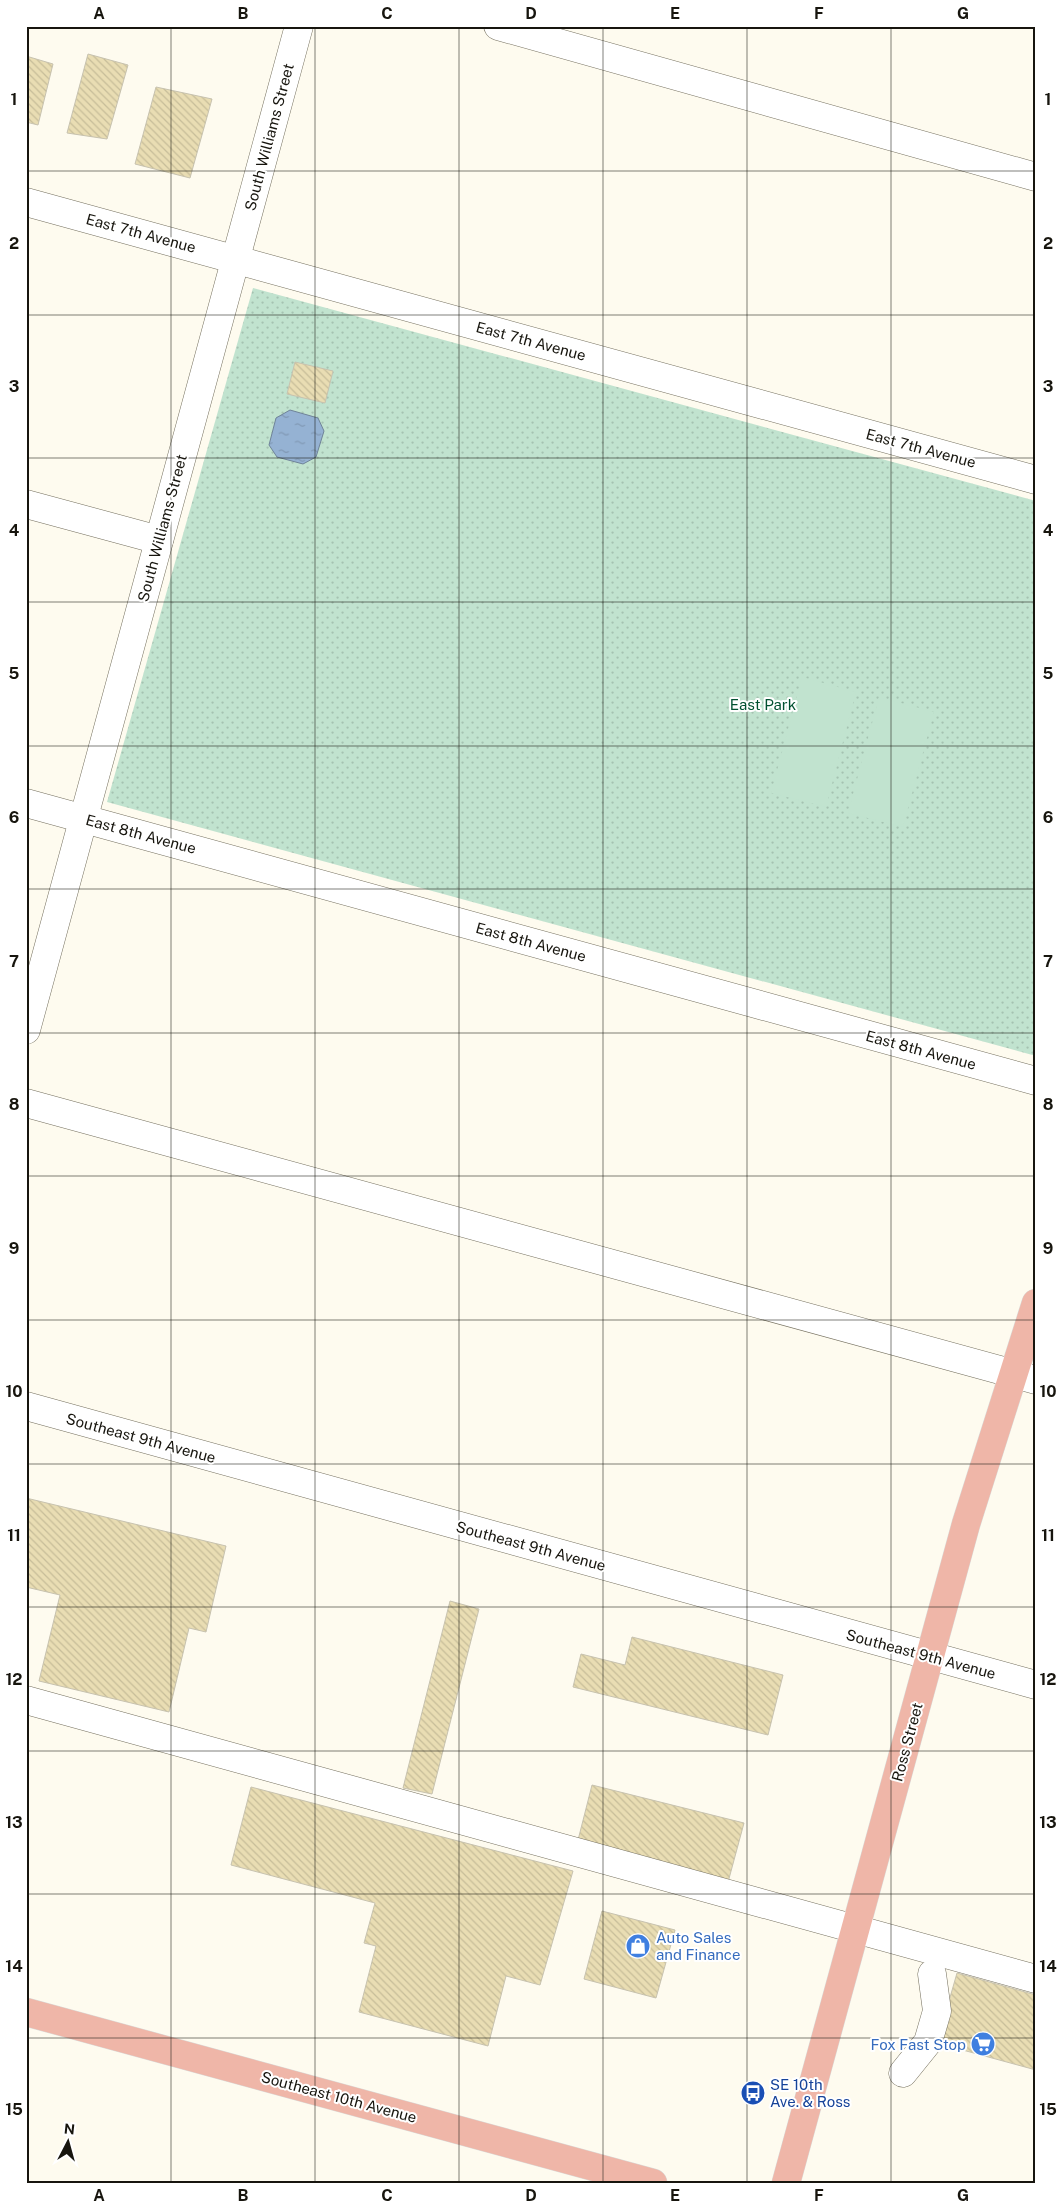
<svg xmlns="http://www.w3.org/2000/svg" width="1062" height="2209" font-family="'Public Sans',sans-serif">
<defs>
<pattern id="green-dots" width="8" height="8" patternUnits="userSpaceOnUse" patternTransform="scale(1.25)"><rect width="8" height="8" fill="#c1e3cf"/><path d="M2 2h.1M6 6h.1" fill="none" stroke="#a5c2b1" stroke-width="1.8" stroke-linecap="round"/></pattern>
<pattern id="water-ripples" width="26" height="14" patternUnits="userSpaceOnUse" patternTransform="scale(1.25)"><rect width="26" height="14" fill="#95b2d3"/><path d="M2 4q2-2 4 0t4 0M15 11q2-2 4 0t4 0" fill="none" stroke="#8098b4"/></pattern>
<pattern id="building-back-hatch" width="6" height="6" patternUnits="userSpaceOnUse" patternTransform="scale(1.25)"><rect width="6" height="6" fill="#e9ddb3"/><path d="M-1 5l2 2M0 0l6 6M5-1l2 2" fill="none" stroke="#c7bd99"/></pattern>
</defs>
<rect width="100%" height="100%" fill="#fefbef"/>
<!-- green -->
<path fill="url(#green-dots)" d="M 253,288 L 1036,501 L 1036,1056 L 107,802 Z"/>
<!-- pitch -->
<g fill="#c1e3cf">
<path d="M 802,677 L 856,692 L 826,807 L 771,793 Z"/>
<path d="M 879,697 L 934,712 L 903,827 L 848,813 Z"/>
</g>
<!-- water -->
<path fill="url(#water-ripples)" stroke="#6f8398" d="M 290,410 L 318,418 L 324,431 L 316,457 L 303,464 L 277,457 L 269,445 L 276,418 Z"/>
<!-- building -->
<g fill="url(#building-back-hatch)" stroke="#c7c2af">
<path d="M 88,54 L 128,65 L 107,139 L 67,133 Z"/>
<path d="M 26,56 L 53,64 L 38,125 L 26,122 Z"/>
<path d="M 156,87 L 212,99 L 190,178 L 135,164 Z"/>
<path d="M 295,362 L 333,371 L 325,403 L 287,394 Z"/>
<path d="M 26,1498 L 226,1546 L 206,1632 L 189,1628 L 169,1712 L 39,1681 L 60,1595 L 26,1587 Z"/>
<path d="M 450,1601 L 479,1609 L 432,1794 L 403,1788 Z"/>
<path d="M 632,1637 L 783,1675 L 768,1735 L 573,1687 L 581,1654 L 625,1665 Z"/>
<path d="M 592,1785 L 744,1823 L 727,1886 L 576,1848 Z"/>
<path d="M 251,1787 L 573,1871 L 540,1985 L 506,1976 L 488,2046 L 359,2012 L 376,1946 L 364,1943 L 375,1903 L 231,1865 Z"/>
<path d="M 602,1911 L 675,1930 L 656,1998 L 584,1979 Z"/>
<path d="M 957,1973 L 1036,1995 L 1036,2070 L 937,2043 Z"/>
</g>
<g fill="none" stroke-linecap="round" stroke-linejoin="round">
<defs>
<g id="minor">
<path d="M 498,26 L 1036,177"/>
<path d="M 26,202 L 1036,480"/>
<path d="M 26,504 L 159,540"/>
<path d="M 26,803 L 1036,1081"/>
<path d="M 26,1030 L 299,26"/>
<path d="M 26,1103 L 1036,1380"/>
<path d="M 26,1406 L 1036,1685"/>
<path d="M 26,1700 L 1036,1979"/>
<path d="M 903,2073 L 928,2042 L 937,2011 L 932,1974"/>
</g>
<g id="major">
<path d="M 26,2012 L 653,2183"/>
<path d="M 786,2183 L 966,1524 L 1036,1303"/>
</g>
</defs>
<!-- minor casing -->
<use href="#minor" stroke="#75705f" stroke-width="29"/>
<!-- major casing -->
<use href="#major" stroke="#dadad8" stroke-width="29"/>
<!-- minor -->
<use href="#minor" stroke="#fff" stroke-width="28"/>
<!-- major -->
<use href="#major" stroke="#efb6a8" stroke-width="28"/>
</g>
<!-- grid -->
<path fill="none" stroke="#17150e" stroke-width="1" stroke-opacity="0.55" d="M 171,26 L 171,2183M 315,26 L 315,2183M 459,26 L 459,2183M 603,26 L 603,2183M 747,26 L 747,2183M 891,26 L 891,2183M 26,171 L 1036,171M 26,315 L 1036,315M 26,458 L 1036,458M 26,602 L 1036,602M 26,746 L 1036,746M 26,889 L 1036,889M 26,1033 L 1036,1033M 26,1176 L 1036,1176M 26,1320 L 1036,1320M 26,1464 L 1036,1464M 26,1607 L 1036,1607M 26,1751 L 1036,1751M 26,1894 L 1036,1894M 26,2038 L 1036,2038"/>
<!-- icons -->
<defs>
<symbol id="shop-disc" viewBox="-11 -11 22 22"><circle r="9.5" fill="#3f7fe0" stroke="#fff"/><path d="M-5-2.5h2.3a2.7 3.5 0 0 1 5.4 0H5L5.5 6h-11ZM-1.5-2.5h3a1.5 2.3 0 0 0-3 0Z" fill="#fff"/></symbol>
<symbol id="supermarket-disc" viewBox="-11 -11 22 22"><circle r="9.5" fill="#3f7fe0" stroke="#fff"/><path d="M-6-5.5h2.5l.6 2H6L4.5 2H-2.5L-4.4-4H-6ZM-1.5 3.2a1.3 1.3 0 1 0 .1 0ZM3 3.2a1.3 1.3 0 1 0 .1 0Z" fill="#fff"/></symbol>
<symbol id="bus-disc" viewBox="-11 -11 22 22"><circle r="9.5" fill="#1a4fb4" stroke="#fff"/><path d="M-5-6H5V4H4V6H2V4H-2V6H-4V4H-5ZM-3.5-4V0h7V-4ZM-3.5 1.2v1.5H-2V1.2ZM2 1.2v1.5H3.5V1.2Z" fill="#fff"/></symbol>
</defs>
<g fill-rule="evenodd">
<use href="#shop-disc" x="624" y="1932" width="28" height="28"/>
<use href="#supermarket-disc" x="969" y="2030" width="28" height="28"/>
<use href="#bus-disc" x="739" y="2079" width="28" height="28"/>
</g>
<g text-anchor="middle" dominant-baseline="central" stroke-width="4" stroke-linejoin="round" paint-order="stroke">
<!-- street labels -->
<g font-size="15" fill="#17150e" stroke="#fff">
<text transform="translate(269 137) rotate(-75)">South Williams Street</text>
<text transform="translate(141 233) rotate(15)">East 7th Avenue</text>
<text transform="translate(531 341) rotate(15)">East 7th Avenue</text>
<text transform="translate(921 448) rotate(15)">East 7th Avenue</text>
<text transform="translate(162 528) rotate(-75)">South Williams Street</text>
<text transform="translate(141 834) rotate(15)">East 8th Avenue</text>
<text transform="translate(531 942) rotate(15)">East 8th Avenue</text>
<text transform="translate(921 1050) rotate(15)">East 8th Avenue</text>
<text transform="translate(141 1438) rotate(15)">Southeast 9th Avenue</text>
<text transform="translate(531 1546) rotate(15)">Southeast 9th Avenue</text>
<text transform="translate(921 1654) rotate(15)">Southeast 9th Avenue</text>
<text transform="translate(907 1742) rotate(-75)">Ross Street</text>
<text transform="translate(339 2097) rotate(15)">Southeast 10th Avenue</text>
</g>
<!-- park labels -->
<g font-size="15" fill="#015030" stroke="#fff">
<text x="763" y="704">East Park</text>
</g>
<!-- shop labels -->
<g font-size="15" fill="#366cbe" stroke="#fff" text-anchor="start">
<text x="656" y="1937">Auto Sales<tspan x="656" dy="17">and Finance</tspan></text>
<text x="966" y="2044" text-anchor="end">Fox Fast Stop</text>
</g>
<!-- transit labels -->
<g font-size="15" fill="#164399" stroke="#fff" text-anchor="start">
<text x="770" y="2084">SE 10th<tspan x="770" dy="17">Ave. &amp; Ross</tspan></text>
</g>
</g>
<!-- border -->
<rect width="1062" height="2209" fill="none" stroke="#ffffff" stroke-width="55"/>
<!-- north arrow -->
<g transform="translate(68 2142) rotate(6)" stroke="#ffffff" stroke-width="4" paint-order="stroke">
<path d="M0-4L9 19L0 12L-9 19Z" fill="#17150e"/>
<text y="-8" font-size="14" font-weight="bold" text-anchor="middle" fill="#17150e">N</text>
</g>
<rect x="28" y="28" width="1006" height="2154" fill="none" stroke="#17150e" stroke-width="2"/>
<g font-size="16" text-anchor="middle" font-weight="bold" fill="#17150e">
<text x="99" y="19">A</text>
<text x="243" y="19">B</text>
<text x="387" y="19">C</text>
<text x="531" y="19">D</text>
<text x="675" y="19">E</text>
<text x="819" y="19">F</text>
<text x="963" y="19">G</text>
<text x="14" y="105">1</text>
<text x="1048" y="105">1</text>
<text x="14" y="249">2</text>
<text x="1048" y="249">2</text>
<text x="14" y="392">3</text>
<text x="1048" y="392">3</text>
<text x="14" y="536">4</text>
<text x="1048" y="536">4</text>
<text x="14" y="679">5</text>
<text x="1048" y="679">5</text>
<text x="14" y="823">6</text>
<text x="1048" y="823">6</text>
<text x="14" y="967">7</text>
<text x="1048" y="967">7</text>
<text x="14" y="1110">8</text>
<text x="1048" y="1110">8</text>
<text x="14" y="1254">9</text>
<text x="1048" y="1254">9</text>
<text x="14" y="1397">10</text>
<text x="1048" y="1397">10</text>
<text x="14" y="1541">11</text>
<text x="1048" y="1541">11</text>
<text x="14" y="1685">12</text>
<text x="1048" y="1685">12</text>
<text x="14" y="1828">13</text>
<text x="1048" y="1828">13</text>
<text x="14" y="1972">14</text>
<text x="1048" y="1972">14</text>
<text x="14" y="2115">15</text>
<text x="1048" y="2115">15</text>
<text x="99" y="2201">A</text>
<text x="243" y="2201">B</text>
<text x="387" y="2201">C</text>
<text x="531" y="2201">D</text>
<text x="675" y="2201">E</text>
<text x="819" y="2201">F</text>
<text x="963" y="2201">G</text>
</g>
</svg>
